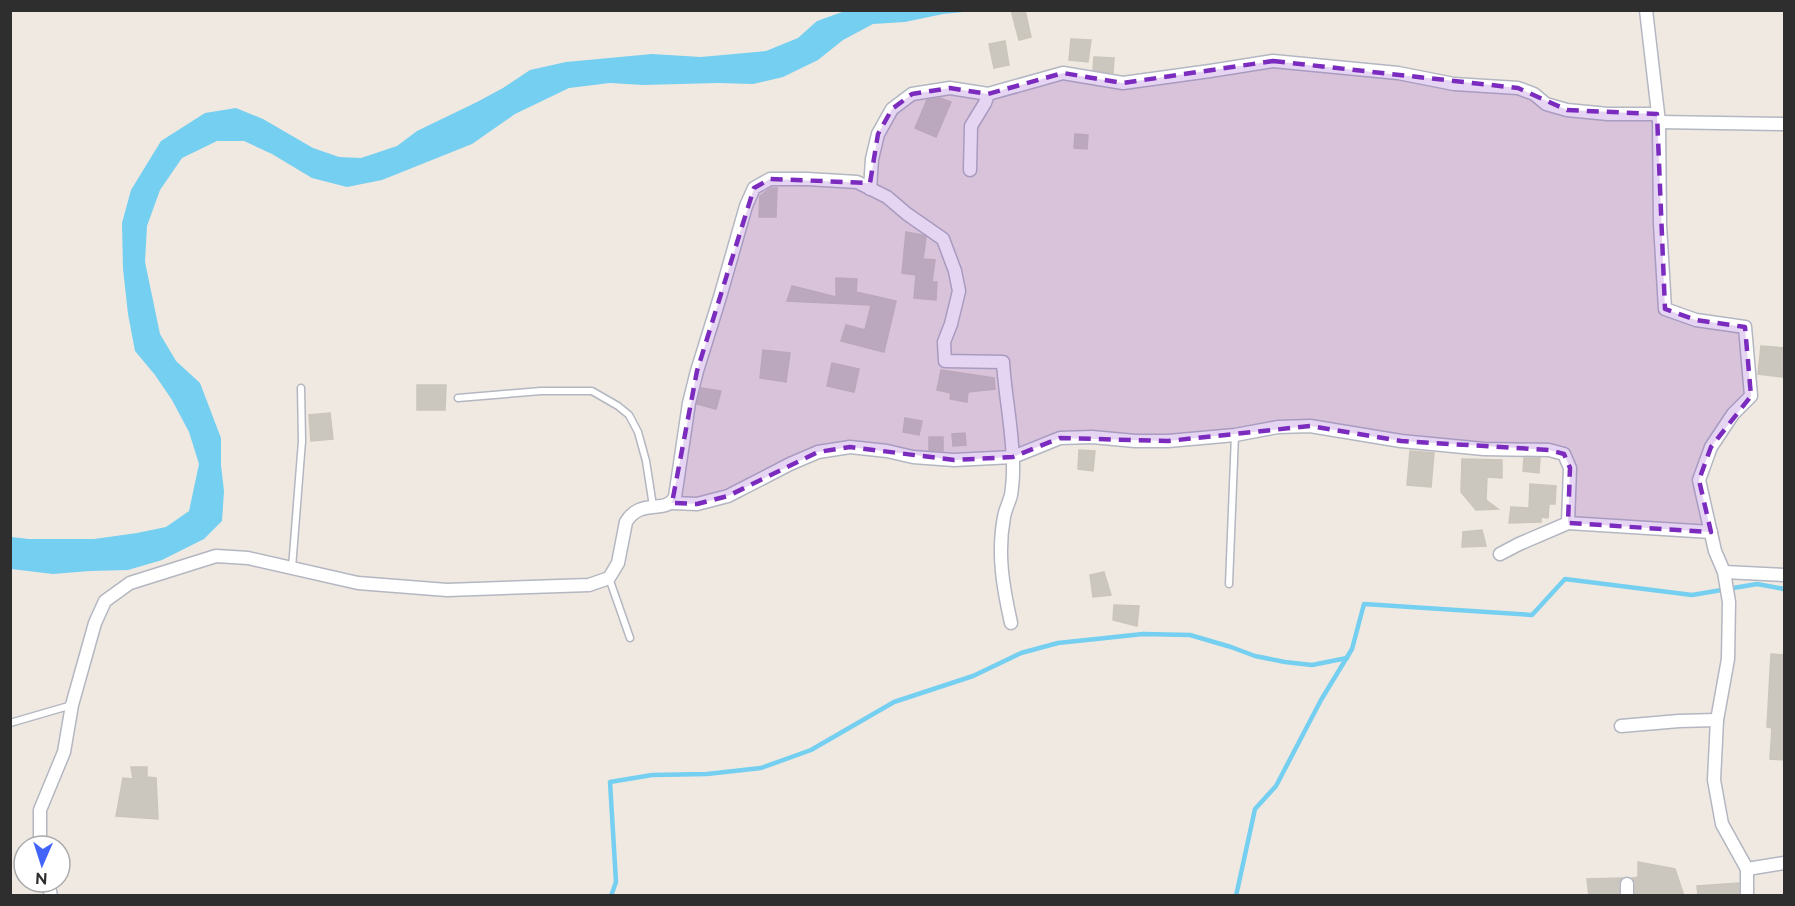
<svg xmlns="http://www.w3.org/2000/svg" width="1795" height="906" font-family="Raleway,sans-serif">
<rect width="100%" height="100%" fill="#efe9e1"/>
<!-- water -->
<path fill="#75cff0" d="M 845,11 L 974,11 L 943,14 L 905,22 L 873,24 L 843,40 L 818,60 L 783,77 L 753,84 L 718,83 L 643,85 L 610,83 L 569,88 L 515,114 L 472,144 L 382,180 L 347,187 L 312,178 L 272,154 L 244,141 L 217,141 L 182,158 L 160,190 L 147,226 L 145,262 L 160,334 L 176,361 L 200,383 L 221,438 L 221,465 L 224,491 L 222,521 L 204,539 L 162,560 L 128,570 L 90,571 L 53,574 L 11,569 L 11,537 L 29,539 L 94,539 L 137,533 L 166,527 L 189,511 L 199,464 L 189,432 L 172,400 L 155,375 L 135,351 L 128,314 L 123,269 L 122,223 L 131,190 L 161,141 L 205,113 L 236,108 L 263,119 L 313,148 L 339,157 L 361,158 L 397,146 L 417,131 L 477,102 L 503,88 L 530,70 L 566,62 L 652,54 L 701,57 L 766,51 L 798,38 L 817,21 Z"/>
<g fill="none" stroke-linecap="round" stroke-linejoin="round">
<!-- stream -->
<g stroke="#75cff0" stroke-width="4.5">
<path d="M 611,896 L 616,882 L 610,782 L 652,775 L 707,774 L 761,768 L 811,750 L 894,702 L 973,676 L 1021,653 L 1058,643 L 1143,634 L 1190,635 L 1231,647 L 1255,656 L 1285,662 L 1312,665 L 1347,658"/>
<path d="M 1236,896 L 1255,809 L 1276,786 L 1321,700 L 1352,649 L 1364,604 L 1532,615 L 1565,579 L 1692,595 L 1757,584 L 1784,589"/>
</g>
</g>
<!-- building -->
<g fill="#cbc7bf" stroke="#cbc5ba" stroke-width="1.5">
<path d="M 1011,10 L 1025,10 L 1031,37 L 1019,40 Z"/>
<path d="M 1071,39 L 1091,40 L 1088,62 L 1069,60 Z"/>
<path d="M 1005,41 L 1009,65 L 994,68 L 989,44 Z"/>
<path d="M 1094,57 L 1114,58 L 1113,73 L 1093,70 Z"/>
<path d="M 940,98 L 951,102 L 936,137 L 915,128 L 927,100 Z"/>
<path d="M 1075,134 L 1088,135 L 1087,149 L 1074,148 Z"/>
<path d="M 771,188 L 777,188 L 776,217 L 759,217 L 760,196 Z"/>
<path d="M 906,232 L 922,235 L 926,237 L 923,259 L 935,260 L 932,282 L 937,282 L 936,300 L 914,298 L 916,275 L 902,273 Z"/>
<path d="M 836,278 L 857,279 L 856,292 L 896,301 L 884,352 L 841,341 L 846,325 L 865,330 L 871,305 L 787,301 L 792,286 L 836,297 Z"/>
<path d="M 1761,346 L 1785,348 L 1783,377 L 1758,374 Z"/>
<path d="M 763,350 L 790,353 L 786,382 L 760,378 Z"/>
<path d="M 832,363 L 859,369 L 854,392 L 827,386 Z"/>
<path d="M 941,370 L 994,378 L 995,389 L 968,392 L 967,402 L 950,399 L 951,393 L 937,390 Z"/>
<path d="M 417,385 L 446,385 L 445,410 L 417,410 Z"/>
<path d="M 701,388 L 721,391 L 716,409 L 697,404 Z"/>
<path d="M 330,413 L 333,439 L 311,441 L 309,415 Z"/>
<path d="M 905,418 L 922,421 L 919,435 L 903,432 Z"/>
<path d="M 965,433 L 966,445 L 953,446 L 952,434 Z"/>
<path d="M 929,437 L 943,437 L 943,451 L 929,450 Z"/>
<path d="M 1079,450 L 1095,451 L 1093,471 L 1078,469 Z"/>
<path d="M 1410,451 L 1434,453 L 1431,487 L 1407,485 Z"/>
<path d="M 1524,458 L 1540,458 L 1539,473 L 1523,471 Z"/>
<path d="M 1462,459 L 1502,460 L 1502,478 L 1487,477 L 1486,500 L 1498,509 L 1476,510 L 1461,492 Z"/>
<path d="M 1530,484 L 1556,486 L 1555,504 L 1549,504 L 1548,518 L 1541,517 L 1541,522 L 1509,523 L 1511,507 L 1529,508 Z"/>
<path d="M 1482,530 L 1486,546 L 1462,547 L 1463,532 Z"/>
<path d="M 1104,572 L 1111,595 L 1093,597 L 1090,575 Z"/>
<path d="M 1114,605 L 1139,606 L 1137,626 L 1113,620 Z"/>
<path d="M 1771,654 L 1785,655 L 1785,760 L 1770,759 L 1772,728 L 1767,727 Z"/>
<path d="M 131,767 L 147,767 L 147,777 L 156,778 L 158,819 L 116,816 L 123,778 L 133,779 Z"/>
<path d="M 1638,862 L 1675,869 L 1684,896 L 1635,896 L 1635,883 L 1632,878 L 1638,877 Z"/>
<path d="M 1622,878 L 1619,883 L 1619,896 L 1589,896 L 1587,879 Z"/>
<path d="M 1739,883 L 1739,896 L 1698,896 L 1697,886 Z"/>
</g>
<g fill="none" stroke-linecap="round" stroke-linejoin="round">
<defs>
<g id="service">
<path d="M 458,398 L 541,391 L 592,391 L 618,406 L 629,415 L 638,432 L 646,461 L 653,506"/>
<path d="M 292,568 L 302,441 L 301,388"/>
<path d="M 609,578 L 630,638"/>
<path d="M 1229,584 L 1235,435"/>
<path d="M 10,723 L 72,705"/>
</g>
<g id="minor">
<path d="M 1646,10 L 1659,122 L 1660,224 L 1665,309 L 1696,320 L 1745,327 L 1751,396 L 1733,414 L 1711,447 L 1699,480 L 1715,551 L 1724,572 L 1729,602 L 1728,659 L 1717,720 L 1714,780 L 1722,824 L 1747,869 L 1747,896"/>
<path d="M 1659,122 L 1784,124"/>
<path d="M 970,170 L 971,126 L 985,103 L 988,94 L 1063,73 L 1123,83 L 1210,71 L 1273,61 L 1398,73 L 1454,84 L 1518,88 L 1534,94 L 1546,104 L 1567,110 L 1608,114 L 1657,114"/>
<path d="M 870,189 L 872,159 L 878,134 L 892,109 L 912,94 L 950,88 L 988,94"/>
<path d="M 672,503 L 697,504 L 728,496 L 790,464 L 818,452 L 850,447 L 887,451 L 913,457 L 954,460 L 1013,457 L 1060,438 L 1092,437 L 1135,441 L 1168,441 L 1235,435 L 1278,427 L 1310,426 L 1401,441 L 1484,449 L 1549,450 L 1564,454 L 1570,468 L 1568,523 L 1711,532"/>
<path d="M 1500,554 L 1519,544 L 1568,523"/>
<path d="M 1724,572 L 1784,575"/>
<path d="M 1621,726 L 1679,721 L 1717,720"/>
<path d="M 40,846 L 40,810 L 64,752 L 72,705 L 95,623 L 105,601 L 130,583 L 216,556 L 248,558 L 358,583 L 447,590 L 589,585 L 609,578 L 618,563 L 626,522 C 641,497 666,515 675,497 L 689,403 L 697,371 L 720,297 L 746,206 L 754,188 L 770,179 L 807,179 L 857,182 L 887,197 L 907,214 L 943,239 L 955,271 L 959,291 L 951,324 L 944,342 L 945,361 L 1003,362 C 1005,398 1014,435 1013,472 C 1013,480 1012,488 1011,495 C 1009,503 1005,510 1004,517 C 997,554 1003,587 1011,623"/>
<path d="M 1747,869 L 1784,863"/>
<path d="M 48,882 L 51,896"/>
<path d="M 1627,884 L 1627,896"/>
</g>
</defs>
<!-- service casing -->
<use href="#service" stroke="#b4b7c1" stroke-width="9"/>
<!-- minor casing -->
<use href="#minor" stroke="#b4b7c1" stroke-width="15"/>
<!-- service -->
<use href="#service" stroke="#fff" stroke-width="6"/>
<!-- minor -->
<use href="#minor" stroke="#fff" stroke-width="12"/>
</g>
<!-- marked area -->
<path fill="#7b2cbf" fill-opacity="0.2" stroke="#7b2cbf" stroke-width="4.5" stroke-dasharray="12 8" stroke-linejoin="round" d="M 1273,61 L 1518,88 L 1567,110 L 1657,114 L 1665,309 L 1696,320 L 1745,327 L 1751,396 L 1711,447 L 1699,480 L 1711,532 L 1568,523 L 1570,468 L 1564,454 L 1549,450 L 1401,441 L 1310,426 L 1168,441 L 1060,438 L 1013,457 L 954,460 L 850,447 L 818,452 L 728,496 L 697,504 L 672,503 L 697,371 L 754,188 L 770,179 L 870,183 L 878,134 L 892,109 L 912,94 L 950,88 L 988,94 L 1063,73 L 1123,83 Z"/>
<!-- border -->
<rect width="1795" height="906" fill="none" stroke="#2e2e2e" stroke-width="24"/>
<!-- north arrow -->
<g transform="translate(42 864) rotate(183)"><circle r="28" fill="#ffffff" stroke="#ababab" stroke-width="1.5"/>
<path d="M0-4.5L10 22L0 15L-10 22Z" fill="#4264fb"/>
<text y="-9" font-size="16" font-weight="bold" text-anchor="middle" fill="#2e2e2e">N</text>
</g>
</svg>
